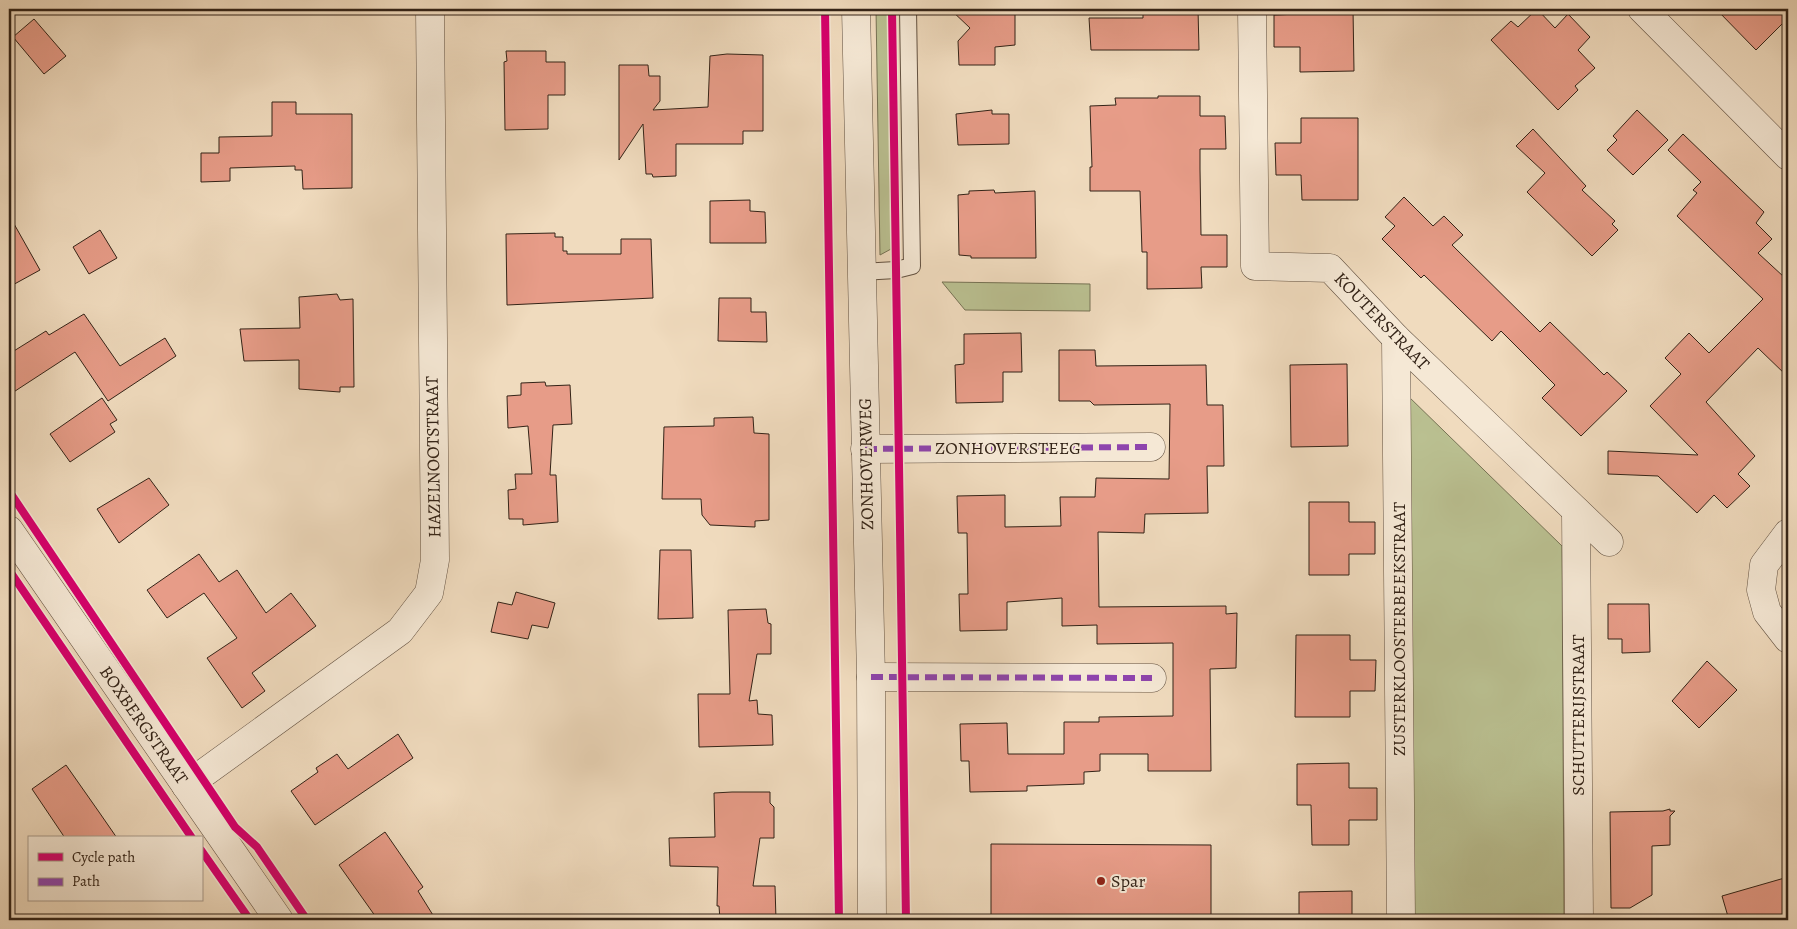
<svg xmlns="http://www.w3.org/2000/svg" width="1797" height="929" font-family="Alegreya,serif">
<rect width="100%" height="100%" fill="#f0dbbe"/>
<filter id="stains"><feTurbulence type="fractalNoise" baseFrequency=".004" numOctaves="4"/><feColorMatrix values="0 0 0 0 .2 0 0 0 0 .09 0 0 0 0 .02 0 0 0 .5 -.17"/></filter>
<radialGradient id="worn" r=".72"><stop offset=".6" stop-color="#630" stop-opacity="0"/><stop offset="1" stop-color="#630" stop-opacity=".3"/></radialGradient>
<!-- green -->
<g fill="#bac091" stroke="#767254">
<path d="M 876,9 L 888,9 L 891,249 L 880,255 Z"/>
<path d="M 942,282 L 1090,284 L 1090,311 L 965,310 Z"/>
<path d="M 1407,395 L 1562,546 L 1564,920 L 1412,920 Z"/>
</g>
<!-- building -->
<g fill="#e79c88" stroke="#332317">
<path d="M 950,9 L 1015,10 L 1015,45 L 995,47 L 995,65 L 959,65 L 958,41 L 970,28 Z"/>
<path d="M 1143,9 L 1198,9 L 1199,50 L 1091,50 L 1089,18 L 1143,18 Z"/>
<path d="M 1300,9 L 1353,9 L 1354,71 L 1300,72 L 1300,47 L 1274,47 L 1274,15 L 1300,14 Z"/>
<path d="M 1537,9 L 1555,28 L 1568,14 L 1590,37 L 1578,50 L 1595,68 L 1575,86 L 1578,90 L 1558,110 L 1491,40 L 1511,21 L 1518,27 Z"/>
<path d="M 1716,9 L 1788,9 L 1788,18 L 1756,50 Z"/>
<path d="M 34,19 L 66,56 L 44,74 L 13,37 Z"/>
<path d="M 506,51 L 546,51 L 546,62 L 565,62 L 565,95 L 548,95 L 548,129 L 505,130 L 504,62 L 507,61 Z"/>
<path d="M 727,54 L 763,55 L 763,131 L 743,131 L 743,144 L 676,144 L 676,176 L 653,177 L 652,174 L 646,174 L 643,124 L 619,160 L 619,65 L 648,65 L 649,76 L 660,76 L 660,101 L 653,110 L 708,107 L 710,56 Z"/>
<path d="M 1158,96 L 1200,96 L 1200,116 L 1225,116 L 1226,149 L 1200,149 L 1200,169 L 1201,235 L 1227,235 L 1227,267 L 1201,267 L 1202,288 L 1147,289 L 1147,252 L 1142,252 L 1140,191 L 1090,191 L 1090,167 L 1092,167 L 1090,106 L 1116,105 L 1115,98 L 1158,98 Z"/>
<path d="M 272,102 L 296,102 L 296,114 L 352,114 L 352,188 L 303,189 L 302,170 L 295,170 L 295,166 L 230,168 L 230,181 L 201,182 L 201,153 L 219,153 L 219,137 L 272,136 Z"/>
<path d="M 992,110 L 992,114 L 1009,114 L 1009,144 L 958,145 L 956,114 Z"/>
<path d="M 1637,110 L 1668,140 L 1633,175 L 1607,150 L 1617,140 L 1613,136 Z"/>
<path d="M 1301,118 L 1358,118 L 1358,200 L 1302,200 L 1301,175 L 1276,175 L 1275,143 L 1301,143 Z"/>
<path d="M 1533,129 L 1586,186 L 1582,190 L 1615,221 L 1612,224 L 1618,230 L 1592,256 L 1527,192 L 1545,173 L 1516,146 Z"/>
<path d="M 1683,134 L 1764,212 L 1756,223 L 1772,239 L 1758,253 L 1784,277 L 1788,272 L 1788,377 L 1758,348 L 1706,402 L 1755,456 L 1738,474 L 1750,486 L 1727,508 L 1714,495 L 1697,513 L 1658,476 L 1608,474 L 1608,451 L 1698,455 L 1650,406 L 1681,374 L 1665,358 L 1689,333 L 1709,353 L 1763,299 L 1677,216 L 1697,193 L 1693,190 L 1701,182 L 1668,150 Z"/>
<path d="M 994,190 L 995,193 L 1035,191 L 1036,258 L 971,258 L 971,256 L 959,255 L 958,195 L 969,194 L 969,191 Z"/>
<path d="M 1404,197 L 1433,226 L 1444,216 L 1463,235 L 1452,245 L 1540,332 L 1550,322 L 1604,375 L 1607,372 L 1627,391 L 1581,436 L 1542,398 L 1555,385 L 1501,331 L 1492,341 L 1424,275 L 1421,278 L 1382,239 L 1395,226 L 1385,217 Z"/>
<path d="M 750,200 L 750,211 L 765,212 L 766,243 L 710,243 L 710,201 Z"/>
<path d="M 9,215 L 40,270 L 9,287 Z"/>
<path d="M 100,230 L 117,258 L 89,274 L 73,247 Z"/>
<path d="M 555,233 L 555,237 L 563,237 L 563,251 L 567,251 L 567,254 L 621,254 L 621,239 L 651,239 L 653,298 L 507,305 L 506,234 Z"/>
<path d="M 337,294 L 340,300 L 353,299 L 354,387 L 340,387 L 340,392 L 299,389 L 299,360 L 244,361 L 240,329 L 300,328 L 299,297 Z"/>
<path d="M 719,298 L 751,298 L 751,312 L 766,312 L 767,342 L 718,341 Z"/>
<path d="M 84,314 L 120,366 L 165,338 L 176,356 L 108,401 L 75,352 L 9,395 L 9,354 L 46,331 L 49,335 Z"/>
<path d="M 1021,333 L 1022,372 L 1003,372 L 1003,402 L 956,403 L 955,365 L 964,364 L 964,334 Z"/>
<path d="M 1059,350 L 1095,350 L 1096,366 L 1206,365 L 1207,405 L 1223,405 L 1224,466 L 1207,466 L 1208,513 L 1145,514 L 1144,533 L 1098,532 L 1099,607 L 1226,606 L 1226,614 L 1237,613 L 1236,668 L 1210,669 L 1211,771 L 1148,771 L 1148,754 L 1100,754 L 1100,771 L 1084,772 L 1084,784 L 1027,786 L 1027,791 L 970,792 L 969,761 L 961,761 L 960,724 L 1007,723 L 1008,754 L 1064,754 L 1064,722 L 1099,722 L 1099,717 L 1173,716 L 1173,643 L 1097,644 L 1097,625 L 1062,626 L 1062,598 L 1007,602 L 1007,630 L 960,631 L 959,594 L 968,594 L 967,533 L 958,533 L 957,496 L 1005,495 L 1005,527 L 1061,526 L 1060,497 L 1095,497 L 1096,478 L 1169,479 L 1170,404 L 1094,405 L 1090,401 L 1059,401 Z"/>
<path d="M 1347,364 L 1348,446 L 1291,447 L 1290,365 Z"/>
<path d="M 545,382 L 546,386 L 570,385 L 572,424 L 553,425 L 550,475 L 556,475 L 558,522 L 523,525 L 523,519 L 509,519 L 508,490 L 516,489 L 515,474 L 532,474 L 528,426 L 508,428 L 507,396 L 521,395 L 521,383 Z"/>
<path d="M 102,398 L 117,420 L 110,424 L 115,432 L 70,462 L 50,434 Z"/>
<path d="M 753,417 L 754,433 L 769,434 L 769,520 L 755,521 L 755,527 L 710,525 L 702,515 L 701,499 L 662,499 L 664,427 L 714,426 L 714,418 Z"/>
<path d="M 149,478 L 169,505 L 119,543 L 97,509 Z"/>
<path d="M 1309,502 L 1349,502 L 1349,522 L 1375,522 L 1375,554 L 1349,554 L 1349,575 L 1309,575 Z"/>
<path d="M 660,550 L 691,550 L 693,618 L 658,619 Z"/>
<path d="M 199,554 L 219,582 L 237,570 L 266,613 L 291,593 L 316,626 L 252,673 L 265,691 L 242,708 L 207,658 L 237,638 L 204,593 L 167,618 L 147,590 Z"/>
<path d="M 516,592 L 555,603 L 548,628 L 532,625 L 528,639 L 491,632 L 498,602 L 512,605 Z"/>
<path d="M 1608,604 L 1649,604 L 1650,652 L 1622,653 L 1622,639 L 1608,639 Z"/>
<path d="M 766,609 L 768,623 L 771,624 L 771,654 L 757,654 L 749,701 L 757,700 L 758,714 L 772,715 L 773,745 L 699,747 L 698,694 L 730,694 L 728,610 Z"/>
<path d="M 1296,635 L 1350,635 L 1350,660 L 1376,660 L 1375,691 L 1350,691 L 1350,717 L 1295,717 Z"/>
<path d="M 1707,661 L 1737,690 L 1699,728 L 1672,701 Z"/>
<path d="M 398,734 L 413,758 L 315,825 L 291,791 L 318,772 L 316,768 L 337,754 L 348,769 Z"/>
<path d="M 1349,763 L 1349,788 L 1377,788 L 1377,820 L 1349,820 L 1349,845 L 1312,845 L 1311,805 L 1297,805 L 1297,764 Z"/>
<path d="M 66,765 L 99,812 L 117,838 L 65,838 L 32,789 Z"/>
<path d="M 732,792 L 770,792 L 770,803 L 774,807 L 774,838 L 760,838 L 753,886 L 775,886 L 776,920 L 720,920 L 719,906 L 717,906 L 718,867 L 670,866 L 669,838 L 715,837 L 714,793 Z"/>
<path d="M 1670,809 L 1670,811 L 1675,811 L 1670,816 L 1670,845 L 1652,846 L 1652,895 L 1630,908 L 1611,908 L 1610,812 L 1663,811 Z"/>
<path d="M 385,832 L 423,887 L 418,891 L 436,920 L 378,920 L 339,865 Z"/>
<path d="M 991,844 L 1211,845 L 1211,920 L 991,920 Z"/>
<path d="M 1788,877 L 1788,920 L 1729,920 L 1722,896 Z"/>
<path d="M 1352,891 L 1352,920 L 1299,920 L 1299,892 Z"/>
</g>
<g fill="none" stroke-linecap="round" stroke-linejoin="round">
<defs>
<path id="service" d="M 861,272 L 896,270 L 912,266 L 908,9"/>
<g id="minor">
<path d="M 1252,9 L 1255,266 L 1330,268 L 1396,338 L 1609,542"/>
<path d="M 1642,9 L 1788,156"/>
<path d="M 1396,338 L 1401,920"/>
<path d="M 865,449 L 1151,447"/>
<path d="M 1576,511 L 1579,920"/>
<path d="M 9,530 L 279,920"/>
<path d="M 1788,533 L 1764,565 L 1761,590 L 1767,612 L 1788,639"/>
<path d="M 871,677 L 1152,678"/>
<path d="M 186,786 L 400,631 L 429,593 L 435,560 L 430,9"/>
</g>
<path id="tertiary" d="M 856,9 L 871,677 L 872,920"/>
</defs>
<!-- service casing -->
<use href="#service" stroke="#625141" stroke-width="18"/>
<!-- minor casing -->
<use href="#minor" stroke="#625141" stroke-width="29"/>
<!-- tertiary casing -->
<use href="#tertiary" stroke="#625141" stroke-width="29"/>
<!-- service -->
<use href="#service" stroke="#f5e8d5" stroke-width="16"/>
<!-- minor -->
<use href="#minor" stroke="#f5e8d5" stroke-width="28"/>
<!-- tertiary -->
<use href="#tertiary" stroke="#f5e8d5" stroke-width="28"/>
<!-- quiet -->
<g stroke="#8e44ad" stroke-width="6" stroke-dasharray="12 6" stroke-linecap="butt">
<path d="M 865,449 L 1151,447"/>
<path d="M 871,677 L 1152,678"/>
</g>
<defs>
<g id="cycleway">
<path d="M 825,9 L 839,920"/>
<path d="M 892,9 L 906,920"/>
<path d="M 9,491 L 235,827 L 257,847 L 307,920"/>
<path d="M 9,570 L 192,838"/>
<path d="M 201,850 L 250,920"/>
</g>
</defs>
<!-- cycleway casing -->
<use href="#cycleway" stroke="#f5e8d5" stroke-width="11"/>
<!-- cycleway -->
<use href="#cycleway" stroke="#d6006c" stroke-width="8"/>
</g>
<!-- markers -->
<circle fill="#8f2418" stroke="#f5e8d5" stroke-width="2" cx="1101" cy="881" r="5"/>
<g text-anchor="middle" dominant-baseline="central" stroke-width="4" stroke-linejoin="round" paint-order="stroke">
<!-- street labels -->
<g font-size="18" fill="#332317" stroke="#f5e8d5">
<text transform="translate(1382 321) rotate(46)">KOUTERSTRAAT</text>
<text x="1008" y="448">ZONHOVERSTEEG</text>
<text transform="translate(433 457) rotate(-91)">HAZELNOOTSTRAAT</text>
<text transform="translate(866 464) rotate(-91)">ZONHOVERWEG</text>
<text transform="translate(1399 629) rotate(-90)">ZUSTERKLOOSTERBEEKSTRAAT</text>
<text transform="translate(1578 715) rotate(-90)">SCHUTTERIJSTRAAT</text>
<text transform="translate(144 725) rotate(55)">BOXBERGSTRAAT</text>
</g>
<!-- poi labels -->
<g font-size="18" fill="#332317" stroke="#f5e8d5" text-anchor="start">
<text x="1111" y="881">Spar</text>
</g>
</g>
<!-- margin -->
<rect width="1797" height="929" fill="none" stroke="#f0dbbe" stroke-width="30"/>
<rect x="10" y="10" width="1777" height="909" fill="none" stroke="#332317" stroke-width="2.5"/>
<rect x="15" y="15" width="1767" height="899" fill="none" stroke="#332317"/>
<!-- legend -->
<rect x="28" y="836" width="175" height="65" fill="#f5e8d5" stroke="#a79989"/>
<rect x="38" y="853" width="25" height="8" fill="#d6006c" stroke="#a79989"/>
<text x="72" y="862" font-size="15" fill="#332317">Cycle path</text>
<rect x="38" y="878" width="25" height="8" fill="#8e44ad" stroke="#a79989"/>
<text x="72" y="886" font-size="15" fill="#332317">Path</text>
<rect width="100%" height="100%" filter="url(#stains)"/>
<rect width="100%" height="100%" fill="url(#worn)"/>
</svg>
